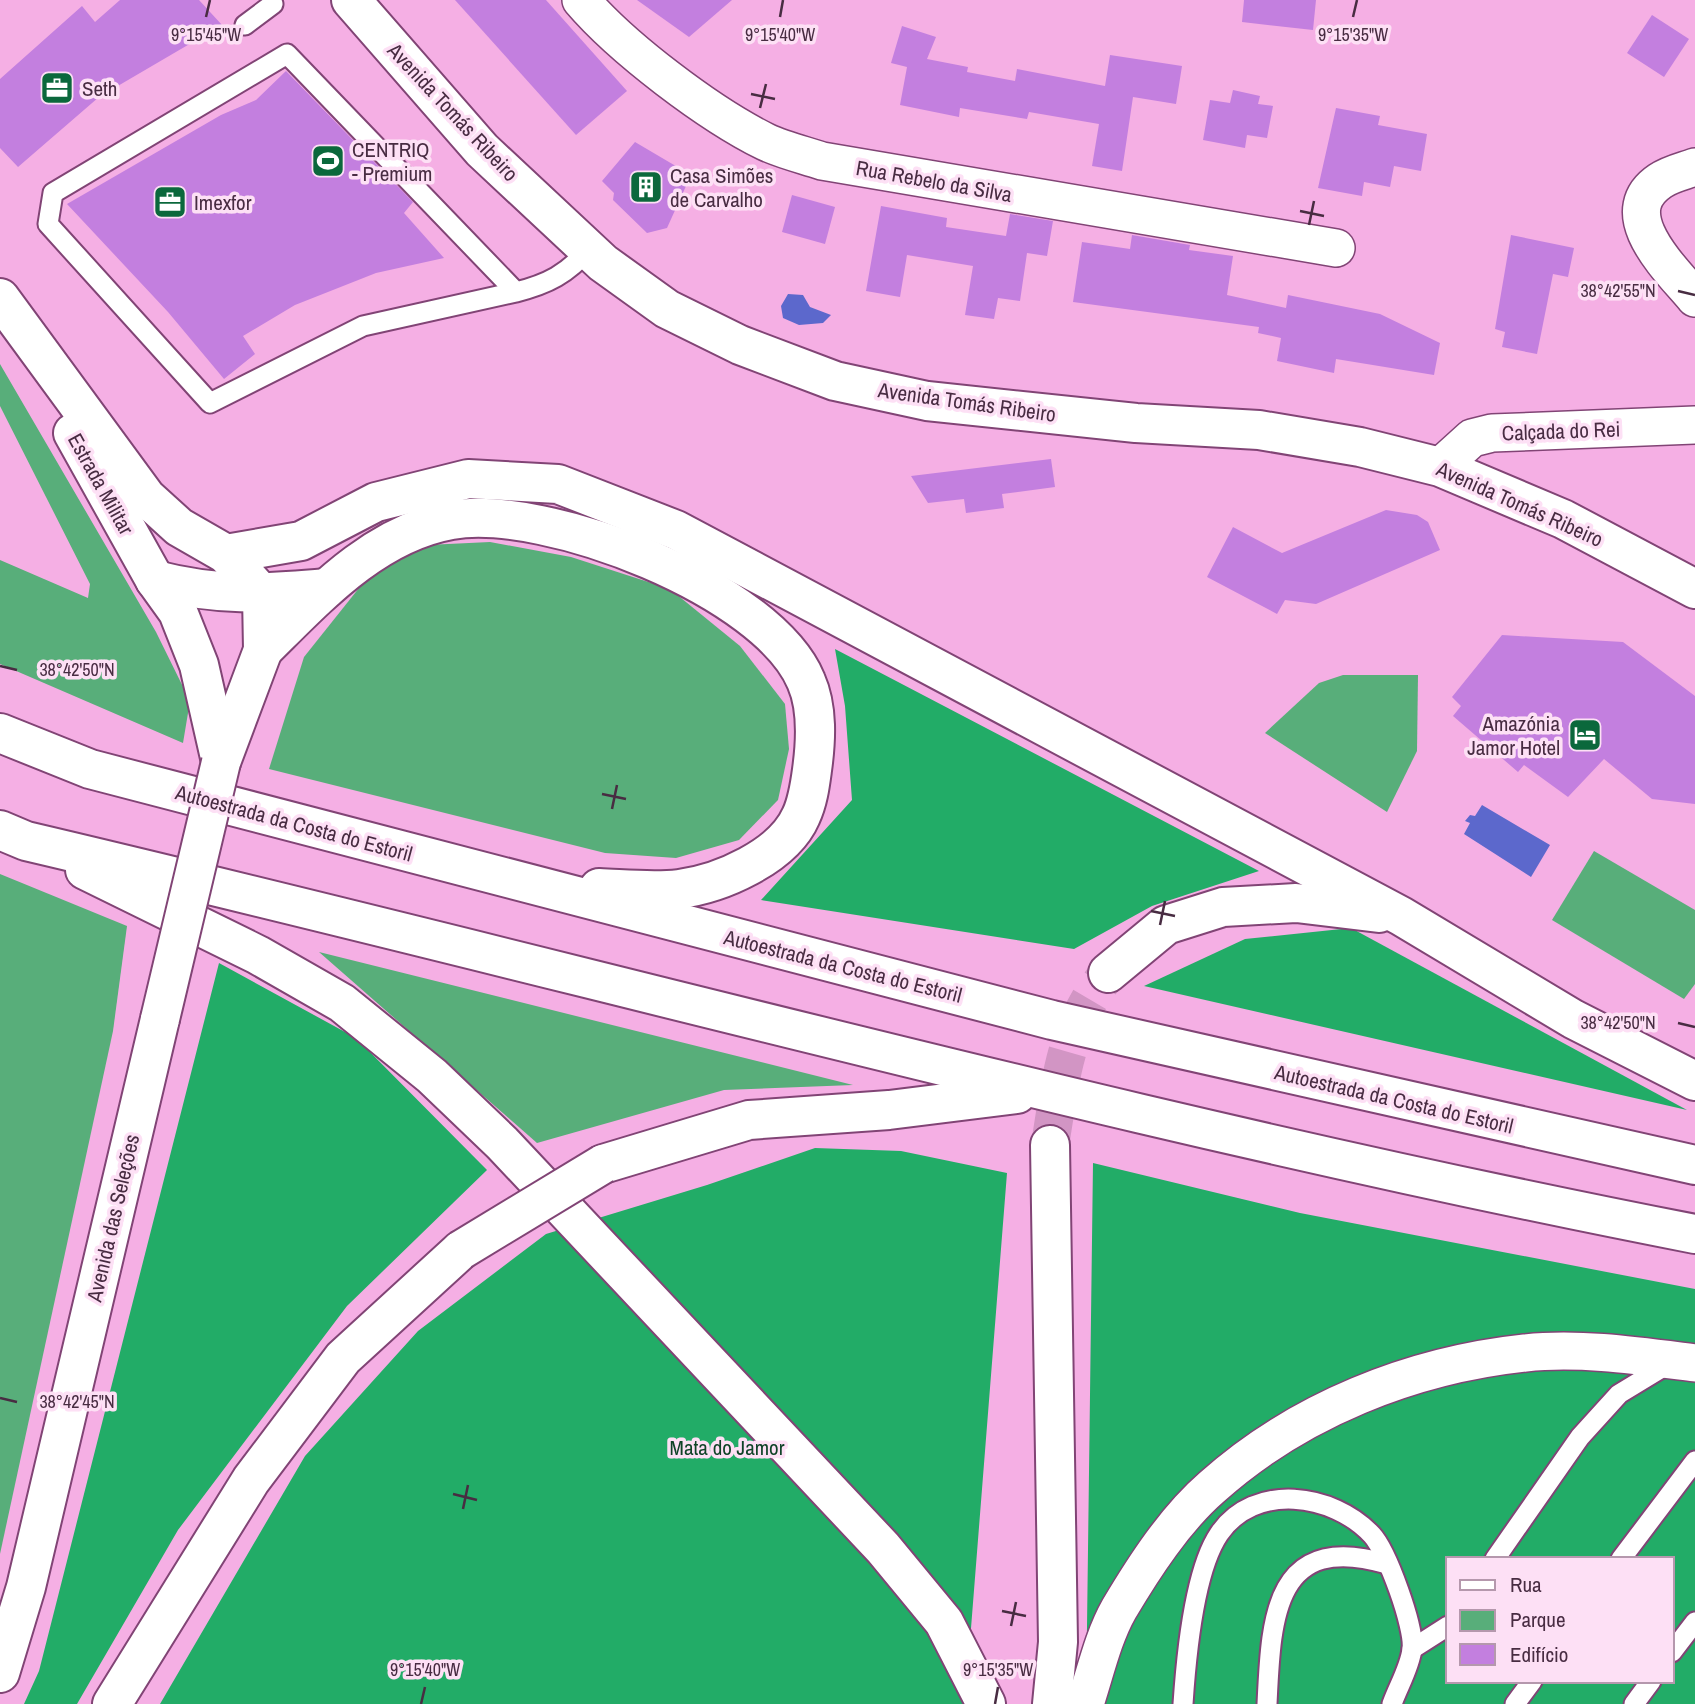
<svg xmlns="http://www.w3.org/2000/svg" width="1695" height="1704" font-family="'Archivo Narrow',sans-serif">
<rect width="100%" height="100%" fill="#f5afe4"/>
<!-- green -->
<g fill="#58ae7a">
<path d="M 0,364 L 156,632 L 190,701 L 183,743 L 0,664 L 0,560 L 88,598 L 90,584 L 0,406 Z"/>
<path d="M 490,542 L 571,557 L 670,589 L 740,646 L 785,704 L 789,749 L 778,800 L 739,840 L 676,858 L 605,853 L 269,769 L 304,657 L 367,578 L 427,545 Z"/>
<path d="M 1343,675 L 1418,675 L 1417,751 L 1387,812 L 1265,733 L 1319,683 Z"/>
<path d="M 1594,851 L 1695,910 L 1695,984 L 1684,999 L 1552,920 Z"/>
<path d="M 0,874 L 127,926 L 113,1031 L 0,1554 Z"/>
<path d="M 319,952 L 853,1085 L 724,1090 L 537,1143 Z"/>
</g>
<!-- forest -->
<g fill="#22ac67" fill-rule="evenodd">
<path d="M 835,649 L 1259,871 L 1152,906 L 1074,949 L 761,900 L 852,800 L 845,706 Z"/>
<path d="M 1351,928 L 1687,1110 L 1144,986 L 1245,939 Z"/>
<path d="M 219,963 L 356,1038 L 487,1170 L 347,1306 L 178,1530 L 77,1704 L 24,1704 L 39,1671 Z"/>
<path d="M 815,1148 L 901,1151 L 1007,1173 L 965,1704 L 160,1704 L 305,1456 L 418,1331 L 546,1234 L 707,1185 Z"/>
<path d="M 1093,1163 L 1300,1213 L 1695,1289 L 1695,1704 L 1086,1704 ZM 1448,1559 L 1672,1559 L 1672,1681 L 1448,1681 Z"/>
</g>
<!-- water -->
<g fill="#5c68cc">
<path d="M 788,294 L 803,295 L 810,307 L 831,315 L 823,323 L 799,325 L 783,318 L 781,306 Z"/>
<path d="M 1482,805 L 1550,845 L 1531,877 L 1464,834 L 1470,823 L 1465,821 L 1470,815 L 1475,816 Z"/>
</g>
<!-- building -->
<g fill="#c37fdf">
<path d="M 120,0 L 199,0 L 222,25 L 99,97 L 18,167 L 0,148 L 0,79 L 82,6 L 95,22 Z"/>
<path d="M 455,0 L 546,0 L 627,91 L 576,135 Z"/>
<path d="M 637,0 L 732,0 L 689,37 Z"/>
<path d="M 1244,0 L 1316,0 L 1313,30 L 1242,22 Z"/>
<path d="M 1652,15 L 1689,39 L 1664,77 L 1627,53 Z"/>
<path d="M 902,26 L 936,37 L 927,59 L 968,67 L 967,72 L 1015,81 L 1017,69 L 1105,86 L 1110,55 L 1182,66 L 1176,104 L 1133,97 L 1122,171 L 1092,166 L 1099,124 L 1029,112 L 1027,119 L 960,108 L 959,117 L 900,105 L 907,67 L 891,63 Z"/>
<path d="M 286,71 L 413,202 L 404,213 L 444,258 L 376,273 L 295,305 L 243,336 L 255,354 L 224,379 L 168,312 L 67,204 L 221,115 L 256,100 Z"/>
<path d="M 1233,90 L 1260,96 L 1258,104 L 1273,106 L 1267,138 L 1247,135 L 1245,148 L 1203,140 L 1210,100 L 1230,103 Z"/>
<path d="M 1336,108 L 1380,116 L 1378,125 L 1427,134 L 1421,171 L 1394,166 L 1390,187 L 1364,182 L 1362,196 L 1318,188 Z"/>
<path d="M 635,142 L 691,175 L 667,228 L 647,233 L 613,200 L 614,193 L 602,181 Z"/>
<path d="M 792,195 L 835,207 L 825,244 L 782,232 Z"/>
<path d="M 881,206 L 947,218 L 946,227 L 1006,236 L 1010,214 L 1053,221 L 1047,256 L 1027,253 L 1020,301 L 998,298 L 994,319 L 965,315 L 973,266 L 907,255 L 900,297 L 866,291 Z"/>
<path d="M 1132,235 L 1190,245 L 1189,250 L 1233,256 L 1227,295 L 1286,308 L 1288,295 L 1380,314 L 1440,343 L 1434,375 L 1336,359 L 1334,373 L 1277,361 L 1281,338 L 1258,333 L 1259,327 L 1073,302 L 1082,242 L 1130,249 Z"/>
<path d="M 1511,235 L 1574,248 L 1568,277 L 1553,274 L 1537,354 L 1502,347 L 1505,332 L 1495,329 Z"/>
<path d="M 1051,459 L 1055,487 L 1002,494 L 1004,508 L 966,513 L 964,499 L 928,503 L 911,476 Z"/>
<path d="M 1386,510 L 1417,515 L 1428,522 L 1440,550 L 1316,604 L 1285,600 L 1277,614 L 1207,577 L 1233,527 L 1282,553 Z"/>
<path d="M 1502,635 L 1623,642 L 1695,696 L 1695,804 L 1652,799 L 1604,759 L 1568,797 L 1524,765 L 1518,772 L 1453,716 L 1461,706 L 1452,697 Z"/>
</g>
<g fill="none" stroke-linecap="round" stroke-linejoin="round">
<!-- motorway-tunnel -->
<path stroke="#d295c4" stroke-width="38" stroke-dasharray="38 19" stroke-linecap="butt" d="M 1050,1145 C 1061,1078 1064,1028 1108,973"/>
<defs>
<g id="service">
<path d="M 245,25 L 273,4"/>
<path d="M 516,292 L 363,326 L 210,403 L 48,224 L 53,193 L 287,54 L 516,292 C 548,284 567,274 589,249"/>
<path d="M 1495,1559 L 1580,1437 L 1619,1394 L 1670,1363"/>
<path d="M 1621,1559 L 1695,1461"/>
<path d="M 1412,1649 L 1448,1626"/>
<path d="M 1672,1652 L 1695,1622"/>
<path d="M 1183,1704 C 1186,1659 1194,1571 1219,1534 C 1254,1482 1333,1493 1372,1535 C 1387,1551 1415,1628 1412,1649 C 1410,1667 1398,1687 1392,1704"/>
<path d="M 1267,1704 C 1271,1620 1273,1530 1387,1564"/>
<path d="M 1515,1704 L 1532,1681"/>
<path d="M 1634,1704 L 1651,1681"/>
</g>
<g id="minor">
<path d="M 581,0 C 622,48 709,114 766,142 C 783,150 804,155 822,161 L 1336,248"/>
<path d="M 1695,167 C 1684,171 1670,174 1660,181 C 1611,214 1672,270 1695,298"/>
<path d="M 1440,467 L 1472,438 L 1492,433 L 1695,425"/>
<path d="M 1085,1704 C 1095,1674 1103,1637 1119,1609 C 1144,1567 1175,1519 1212,1487 C 1298,1410 1412,1365 1525,1353 C 1580,1347 1640,1356 1695,1363"/>
</g>
<path id="tertiary" d="M 351,0 L 482,150 L 603,263 L 667,309 L 740,345 L 835,381 L 927,401 L 1136,423 L 1259,430 L 1360,447 L 1440,467 L 1563,519 L 1695,589"/>
<g id="secondary">
<path d="M 0,298 L 146,497 L 179,527 L 226,554 L 262,594 L 263,650 L 221,762"/>
<path d="M 73,433 L 155,580 L 178,612 L 199,665 L 221,762"/>
<path d="M 0,1673 L 26,1587 L 160,1019"/>
</g>
<g id="motorway">
<path d="M 226,554 L 301,541 L 376,502 L 468,479 L 558,484 L 676,530 L 1401,916 L 1573,1019 L 1695,1081"/>
<path d="M 155,580 C 217,596 264,594 327,588"/>
<path d="M 263,650 C 316,598 373,534 451,520 C 545,503 768,589 806,681 C 818,708 816,741 812,770 C 810,785 808,801 801,816 C 783,857 720,884 679,889 C 653,892 625,889 599,888"/>
<path d="M 0,733 L 90,769 L 1052,1020 L 1695,1165"/>
<path d="M 0,830 L 26,841 C 583,972 1134,1125 1695,1234"/>
<path d="M 85,870 L 258,955 L 342,1003 L 432,1076 L 502,1143 L 883,1548 L 944,1622 L 986,1704"/>
<path d="M 1108,973 L 1166,925 L 1223,907 L 1296,903 L 1379,913"/>
<path d="M 1050,1145 L 1058,1642 L 1052,1704"/>
<path d="M 603,1164 L 749,1120 L 889,1110 L 1017,1094"/>
<path d="M 112,1704 L 251,1480 L 343,1358 L 461,1250"/>
</g>
</defs>
<!-- service casing -->
<use href="#service" stroke="#814475" stroke-width="23"/>
<!-- minor casing -->
<use href="#minor" stroke="#814475" stroke-width="40"/>
<!-- tertiary casing -->
<use href="#tertiary" stroke="#814475" stroke-width="42"/>
<!-- secondary casing -->
<use href="#secondary" stroke="#814475" stroke-width="42"/>
<!-- motorway casing -->
<use href="#motorway" stroke="#814475" stroke-width="42"/>
<!-- service -->
<use href="#service" stroke="#fff" stroke-width="19"/>
<!-- minor -->
<use href="#minor" stroke="#fff" stroke-width="37"/>
<!-- tertiary -->
<use href="#tertiary" stroke="#fff" stroke-width="38"/>
<!-- secondary -->
<use href="#secondary" stroke="#fff" stroke-width="38"/>
<!-- motorway -->
<use href="#motorway" stroke="#fff" stroke-width="38"/>
<defs>
<path id="secondary-bridge" d="M 160,1019 L 221,762"/>
<path id="motorway-bridge" d="M 461,1250 L 603,1164"/>
</defs>
<!-- secondary-bridge casing -->
<use href="#secondary-bridge" stroke="#814475" stroke-width="42" stroke-linecap="butt"/>
<!-- motorway-bridge casing -->
<use href="#motorway-bridge" stroke="#814475" stroke-width="42" stroke-linecap="butt"/>
<!-- secondary-bridge -->
<use href="#secondary-bridge" stroke="#fff" stroke-width="38"/>
<!-- motorway-bridge -->
<use href="#motorway-bridge" stroke="#fff" stroke-width="38"/>
</g>
<!-- ticks -->
<path fill="none" stroke="#482c42" stroke-width="2.5" d="M 206,17 L 210,0M 780,17 L 783,0M 1353,17 L 1357,0M 751,94 L 775,99M 760,108 L 766,84M 1300,211 L 1324,216M 1309,225 L 1314,201M 1678,291 L 1695,295M 0,666 L 17,670M 602,794 L 626,799M 612,809 L 617,785M 1151,911 L 1175,916M 1160,925 L 1165,901M 1678,1023 L 1695,1027M 0,1398 L 17,1402M 453,1494 L 477,1500M 463,1509 L 468,1485M 1002,1611 L 1026,1616M 1011,1626 L 1016,1602M 421,1704 L 425,1687M 995,1704 L 998,1687"/>
<!-- icons -->
<defs>
<symbol id="office-square" viewBox="-11 -11 22 22"><rect x="-9" y="-9" width="18" height="18" rx="4" fill="#0b683c" stroke="#fde0f5"/><path d="M-6-3h4V-5.5h4V-3h4V5H-6ZM-1-4.5V-3h2v-1.5ZM-6 0V1H6V0Z" fill="#fff"/></symbol>
<symbol id="stadium-square" viewBox="-11 -11 22 22"><rect x="-9" y="-9" width="18" height="18" rx="4" fill="#0b683c" stroke="#fde0f5"/><path d="M0-5a6.5 5 0 1 0 0 10a6.5 5 0 1 0 0-10ZM-3.5-1.8h7v3.6h-7Z" fill="#fff"/></symbol>
<symbol id="building-square" viewBox="-11 -11 22 22"><rect x="-9" y="-9" width="18" height="18" rx="4" fill="#0b683c" stroke="#fde0f5"/><path d="M-4-6H4V6H1V3H-1V6H-4ZM-2.5-4.3h1.7v1.8h-1.7ZM.8-4.3h1.7v1.8H.8ZM-2.5-1h1.7V.8h-1.7ZM.8-1h1.7V.8H.8Z" fill="#fff"/></symbol>
<symbol id="hotel-square" viewBox="-11 -11 22 22"><rect x="-9" y="-9" width="18" height="18" rx="4" fill="#0b683c" stroke="#fde0f5"/><path d="M-6-4.5h1.5V1H6V5H4.5V3h-9V5H-6ZM-4 0a1.8 1.8 0 1 1 3.6 0ZM.5 0V-2.5h3Q6-2.5 6 0Z" fill="#fff"/></symbol>
</defs>
<g fill-rule="evenodd">
<use href="#office-square" x="38" y="69" width="38" height="38"/>
<use href="#stadium-square" x="309" y="142" width="38" height="38"/>
<use href="#building-square" x="627" y="168" width="38" height="38"/>
<use href="#office-square" x="151" y="183" width="38" height="38"/>
<use href="#hotel-square" x="1566" y="716" width="38" height="38"/>
</g>
<g text-anchor="middle" dominant-baseline="central" stroke-width="7" stroke-linejoin="round" paint-order="stroke">
<!-- poi labels -->
<g font-size="21" fill="#482c42" stroke="#fde0f5" text-anchor="start">
<text x="82" y="88">Seth</text>
<text x="352" y="149">CENTRIQ<tspan x="352" dy="24">- Premium</tspan></text>
<text x="670" y="175">Casa Simões<tspan x="670" dy="24">de Carvalho</tspan></text>
<text x="194" y="202">Imexfor</text>
<text x="1560" y="723" text-anchor="end">Amazónia<tspan x="1560" dy="24">Jamor Hotel</tspan></text>
</g>
<!-- street labels -->
<g font-size="21" fill="#482c42" stroke="#fde0f5">
<text transform="translate(453 112) rotate(47)">Avenida Tomás Ribeiro</text>
<text transform="translate(934 181) rotate(10)">Rua Rebelo da Silva</text>
<text transform="translate(967 402) rotate(8)">Avenida Tomás Ribeiro</text>
<text transform="translate(1561 431) rotate(-2)">Calçada do Rei</text>
<text transform="translate(101 484) rotate(61)">Estrada Militar</text>
<text transform="translate(1520 504) rotate(24)">Avenida Tomás Ribeiro</text>
<text transform="translate(294 823) rotate(15)">Autoestrada da Costa do Estoril</text>
<text transform="translate(843 966) rotate(14)">Autoestrada da Costa do Estoril</text>
<text transform="translate(1394 1099) rotate(13)">Autoestrada da Costa do Estoril</text>
<text transform="translate(113 1218) rotate(-77)">Avenida das Seleções</text>
</g>
<!-- park labels -->
<g font-size="21" fill="#0f4327" stroke="#fde0f5">
<text x="727" y="1447">Mata do Jamor</text>
</g>
</g>
<g font-size="18" text-anchor="middle" fill="#482c42" stroke="#fde0f5" stroke-width="7" stroke-linejoin="round" paint-order="stroke">
<text x="206" y="41">9°15'45"W</text>
<text x="780" y="41">9°15'40"W</text>
<text x="1353" y="41">9°15'35"W</text>
<text x="1618" y="297">38°42'55"N</text>
<text x="77" y="676">38°42'50"N</text>
<text x="1618" y="1029">38°42'50"N</text>
<text x="77" y="1408">38°42'45"N</text>
<text x="425" y="1676">9°15'40"W</text>
<text x="998" y="1676">9°15'35"W</text>
</g>
<!-- legend -->
<rect x="1446" y="1557" width="228" height="126" fill="#fde0f5" stroke="#b598ad" stroke-width="2"/>
<rect x="1460" y="1580" width="35" height="10" fill="#ffffff" stroke="#b598ad" stroke-width="2"/>
<text x="1510" y="1592" font-size="21" fill="#482c42">Rua</text>
<rect x="1460" y="1610" width="35" height="21" fill="#58ae7a" stroke="#b598ad" stroke-width="2"/>
<text x="1510" y="1627" font-size="21" fill="#482c42">Parque</text>
<rect x="1460" y="1644" width="35" height="21" fill="#c37fdf" stroke="#b598ad" stroke-width="2"/>
<text x="1510" y="1662" font-size="21" fill="#482c42">Edifício</text>
</svg>
